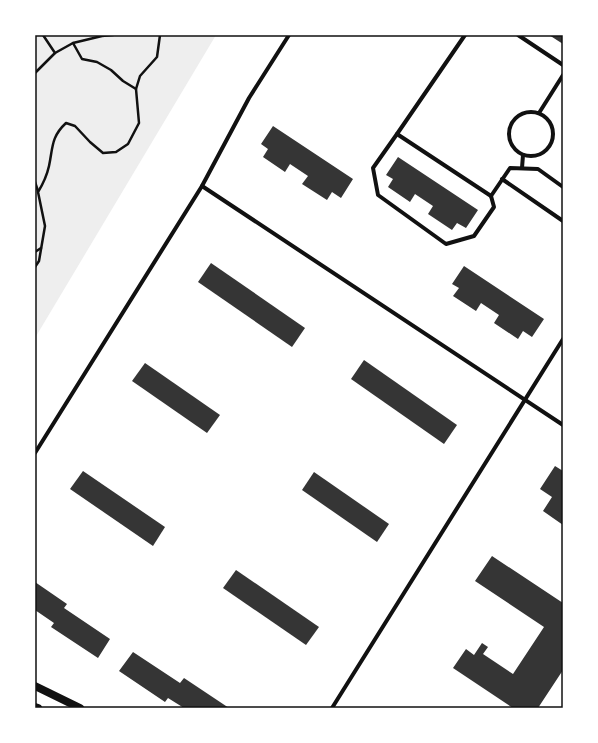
<svg xmlns="http://www.w3.org/2000/svg" width="598" height="743" font-family="Ubuntu,sans-serif">
<rect width="100%" height="100%" fill="#fff"/>
<!-- green -->
<path fill="#eee" d="M 35,35 L 216,35 L 35,338 Z"/>
<!-- building -->
<g fill="#353535">
<path d="M 549,35 L 563,35 L 563,44 Z"/>
<path d="M 273,126 L 353,179 L 341,198 L 332,192 L 327,200 L 302,184 L 308,176 L 290,164 L 285,172 L 263,157 L 268,149 L 261,144 Z"/>
<path d="M 398,157 L 478,210 L 466,228 L 457,223 L 452,230 L 428,214 L 433,206 L 415,194 L 410,202 L 388,187 L 393,179 L 386,175 Z"/>
<path d="M 211,263 L 305,328 L 292,347 L 198,282 Z"/>
<path d="M 464,266 L 544,319 L 532,337 L 523,331 L 518,339 L 494,323 L 499,315 L 481,303 L 476,311 L 453,296 L 459,288 L 452,284 Z"/>
<path d="M 364,360 L 457,425 L 444,444 L 351,379 Z"/>
<path d="M 145,363 L 220,415 L 207,433 L 132,381 Z"/>
<path d="M 555,466 L 563,471 L 563,525 L 543,511 L 552,497 L 540,489 Z"/>
<path d="M 83,471 L 165,527 L 153,546 L 70,489 Z"/>
<path d="M 314,472 L 389,524 L 377,542 L 302,490 Z"/>
<path d="M 492,556 L 563,603 L 563,670 L 538,708 L 513,708 L 453,668 L 466,649 L 474,655 L 482,643 L 488,647 L 483,654 L 513,674 L 544,627 L 475,581 Z"/>
<path d="M 236,570 L 319,627 L 306,645 L 223,588 Z"/>
<path d="M 35,582 L 67,604 L 64,608 L 110,639 L 98,658 L 51,627 L 54,623 L 35,610 Z"/>
<path d="M 133,652 L 180,683 L 184,678 L 229,708 L 184,708 L 168,698 L 165,702 L 119,671 Z"/>
</g>
<g fill="none" stroke-linecap="round" stroke-linejoin="round">
<!-- path -->
<g stroke="#111" stroke-width="2.5">
<path d="M 73,43 L 82,59 L 97,62 L 111,70 L 123,81 L 136,89"/>
<path d="M 55,53 L 73,43 L 102,36 L 113,35"/>
<path d="M 35,73 L 55,53 L 43,35"/>
<path d="M 35,182 L 38,191"/>
<path d="M 35,252 L 41,248"/>
<path d="M 35,267 L 39,261 L 45,226 L 38,192 C 43,184 47,175 49,166 C 53,147 51,137 66,123 L 75,126 L 90,142 L 103,153 L 116,152 L 128,144 L 139,123 L 136,89 L 140,76 L 157,57 L 160,35"/>
</g>
<!-- minor -->
<g stroke="#111" stroke-width="4">
<path d="M 465,35 L 397,134 L 491,196 L 510,168 L 538,169 L 563,187"/>
<path d="M 518,35 L 563,65"/>
<circle cx="531" cy="134" r="22"/>
<path d="M 539,113 L 563,75"/>
<path d="M 397,134 L 373,168 L 378,195 L 446,244 L 474,236 L 494,207 L 491,196"/>
<path d="M 522,168 L 523,155"/>
<path d="M 502,179 L 563,221"/>
<path d="M 202,186 L 563,425"/>
<path d="M 35,453 L 202,186 L 249,98 L 289,35"/>
<path d="M 332,708 L 563,339"/>
</g>
<!-- secondary -->
<g stroke="#111" stroke-width="8">
<path d="M 35,686 L 80,708"/>
<path d="M 35,707 L 38,708"/>
</g>
</g>
<!-- border -->
<rect width="598" height="743" fill="none" stroke="#ffffff" stroke-width="72"/>
<rect x="36" y="36" width="526" height="671" fill="none" stroke="#111" stroke-width="1.5"/>
</svg>
